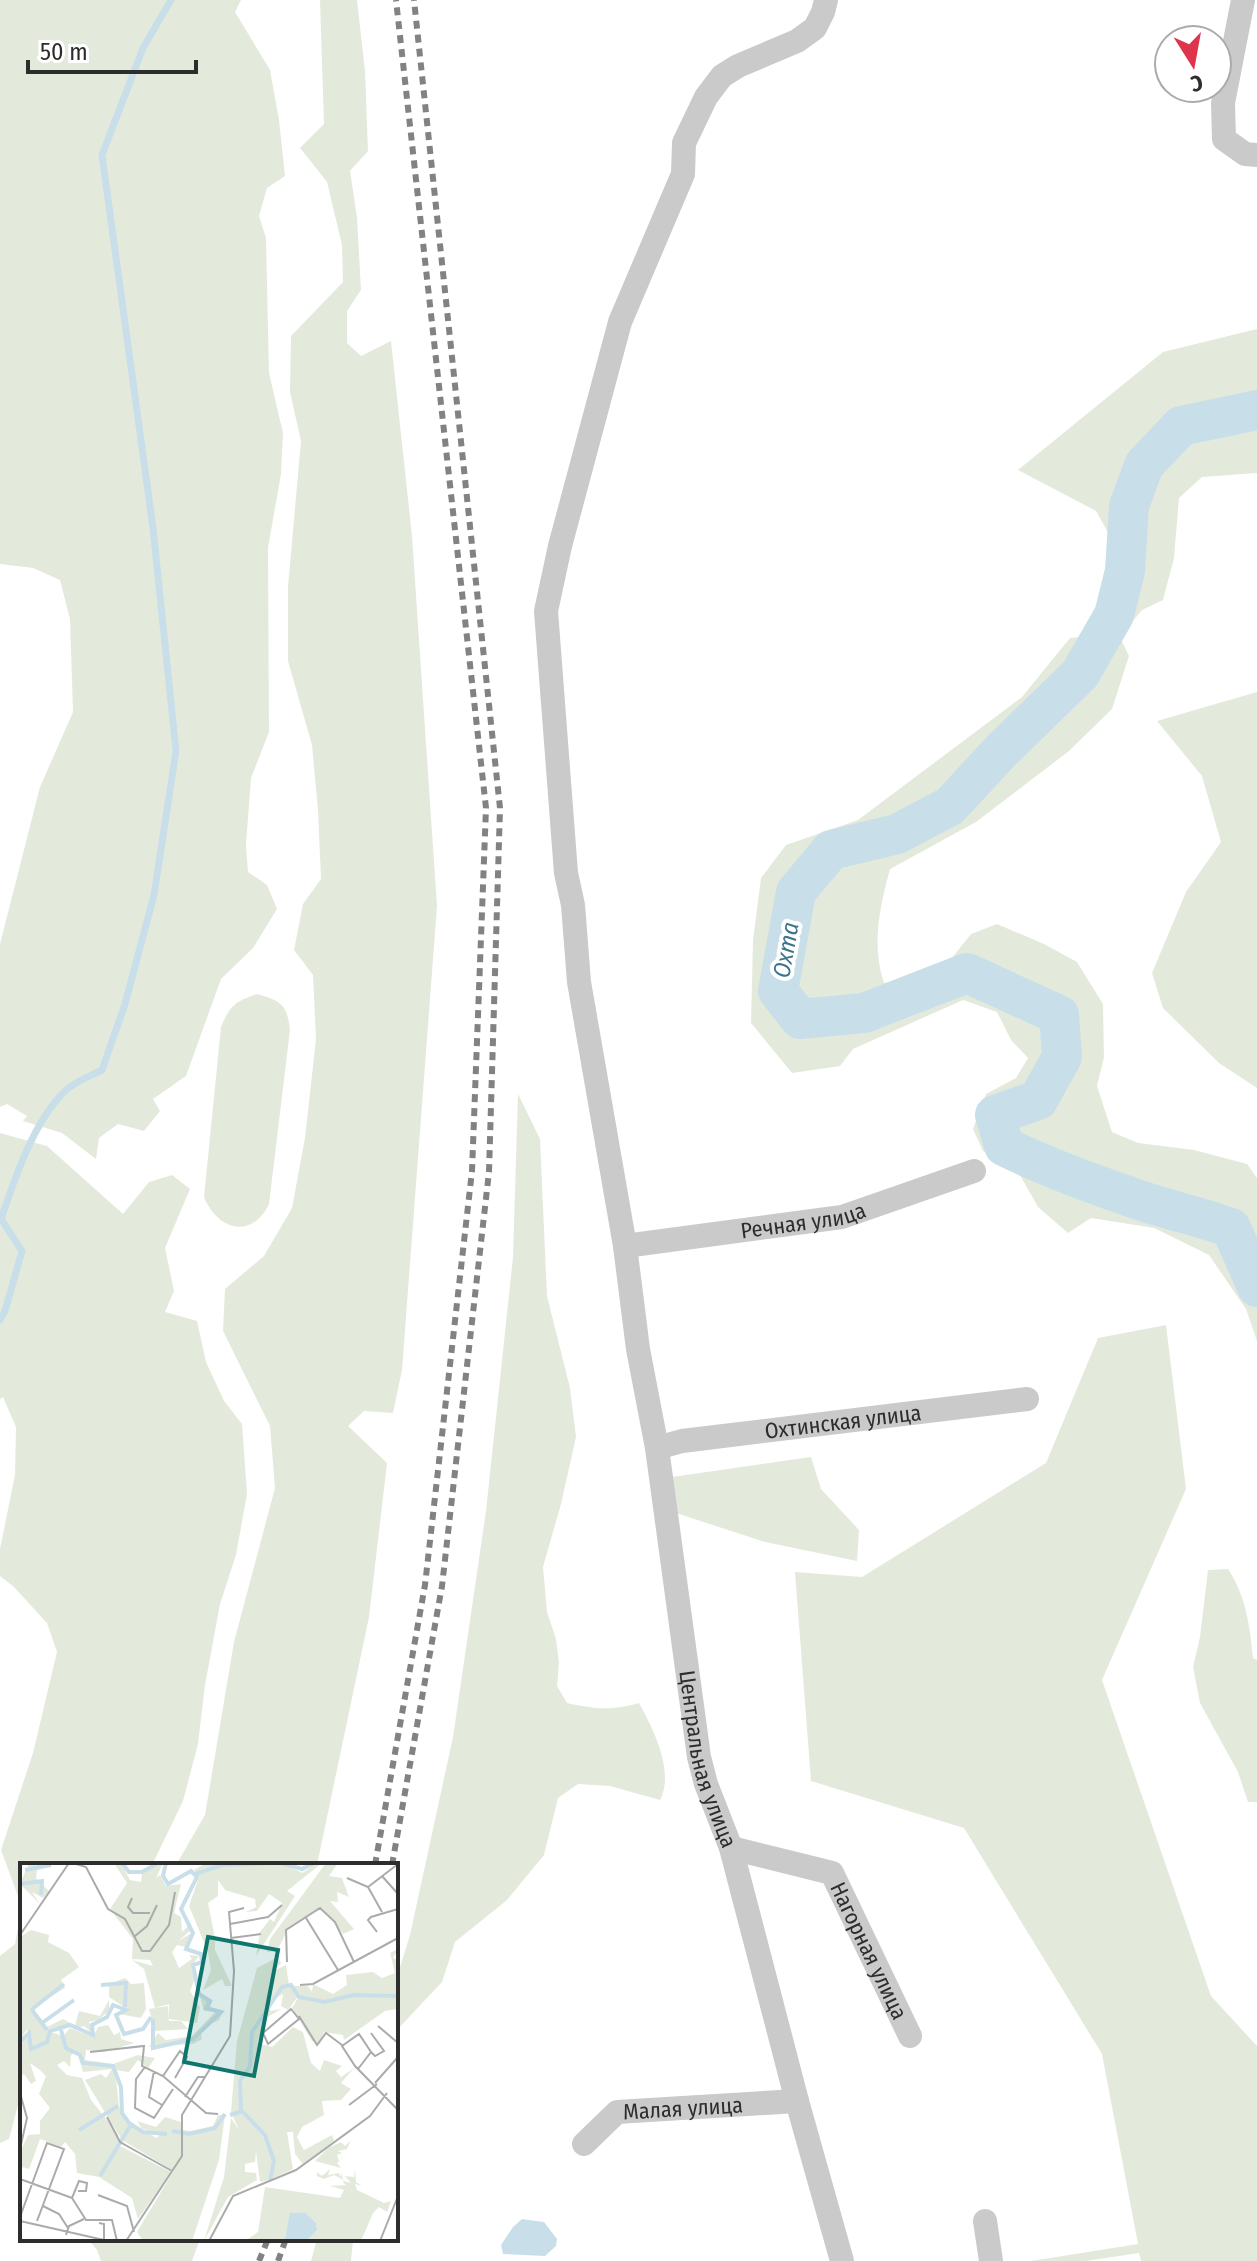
<svg xmlns="http://www.w3.org/2000/svg" width="1257" height="2261" font-family="'Fira Sans Condensed',sans-serif">
<rect width="100%" height="100%" fill="#fff"/>
<!-- green -->
<g fill="#e4eadb">
<path d="M 0,0 L 241,0 L 235,12 L 270,70 L 279,120 L 285,176 L 267,188 L 259,216 L 266,238 L 269,373 L 283,433 L 281,474 L 268,548 L 269,732 L 251,778 L 246,845 L 248,872 L 267,885 L 277,909 L 253,948 L 221,979 L 186,1076 L 153,1099 L 160,1111 L 144,1131 L 118,1124 L 99,1138 L 96,1159 L 62,1133 L 23,1121 L 27,1116 L 7,1104 L 0,1107 L 0,944 L 40,787 L 73,712 L 70,619 L 60,580 L 33,568 L 0,564 Z"/>
<path d="M 320,0 L 357,0 L 365,71 L 368,151 L 350,171 L 357,217 L 361,290 L 347,311 L 347,343 L 361,356 L 391,341 L 412,536 L 437,906 L 402,1370 L 393,1413 L 364,1411 L 348,1426 L 387,1463 L 369,1617 L 317,1865 L 176,1865 L 205,1815 L 234,1642 L 275,1488 L 270,1426 L 223,1331 L 225,1289 L 264,1256 L 292,1208 L 305,1138 L 316,1039 L 313,975 L 294,950 L 303,904 L 321,879 L 318,810 L 312,745 L 288,661 L 288,587 L 301,441 L 290,392 L 291,336 L 343,282 L 342,245 L 327,182 L 300,148 L 324,124 Z"/>
<path d="M 1257,329 L 1257,473 L 1202,477 L 1179,498 L 1174,558 L 1163,600 L 1142,610 L 1120,637 L 1129,656 L 1112,709 L 1069,751 L 976,822 L 890,869 C 880,906 871,945 884,983 L 920,979 L 951,959 L 971,934 L 997,924 L 1044,944 L 1077,962 L 1103,1004 L 1104,1057 L 1097,1086 L 1112,1132 L 1138,1143 L 1194,1150 L 1247,1164 L 1257,1178 L 1257,1341 L 1246,1309 L 1209,1255 L 1154,1228 L 1091,1218 L 1068,1233 L 1038,1207 L 1020,1175 L 983,1151 L 973,1129 L 986,1094 L 1016,1078 L 1028,1058 L 1011,1040 L 997,1012 L 963,1000 L 853,1049 L 840,1066 L 792,1073 L 751,1023 L 753,940 L 761,878 L 786,845 L 858,820 L 1022,697 L 1070,638 L 1103,635 L 1097,612 L 1111,538 L 1096,511 L 1018,470 L 1163,352 Z"/>
<path d="M 1257,692 L 1257,1088 L 1219,1063 L 1163,1008 L 1152,973 L 1186,892 L 1221,842 L 1202,776 L 1157,721 Z"/>
<path d="M 257,994 C 281,1001 287,1004 290,1030 L 269,1204 C 252,1240 217,1230 204,1197 L 221,1027 C 230,1005 235,1002 257,994 Z"/>
<path d="M 518,1094 L 540,1139 L 547,1296 L 570,1388 L 576,1437 L 561,1504 L 543,1567 L 547,1612 L 556,1639 L 559,1663 L 557,1686 L 567,1703 C 595,1709 611,1711 639,1703 C 653,1728 675,1772 660,1800 L 610,1786 L 578,1784 L 558,1798 L 544,1855 L 507,1900 L 455,1942 L 442,1982 L 396,2031 L 396,1980 L 410,1935 L 453,1737 L 486,1511 L 513,1257 Z"/>
<path d="M 0,1133 L 47,1146 L 123,1214 L 149,1182 L 172,1175 L 190,1189 L 165,1248 L 174,1291 L 165,1312 L 197,1321 L 206,1362 L 224,1401 L 242,1424 L 247,1494 L 236,1555 L 220,1604 L 205,1685 L 198,1744 L 183,1801 L 152,1865 L 22,1865 L 22,2090 L 9,2139 L 0,2143 L 0,1956 L 15,1944 L 22,1907 L 1,1850 L 33,1753 L 57,1652 L 47,1623 L 14,1587 L 0,1576 L 0,1549 L 15,1475 L 16,1427 L 3,1397 L 0,1399 Z"/>
<path d="M 1166,1325 L 1186,1489 L 1102,1680 L 1211,1996 L 1257,2046 L 1257,2261 L 1141,2261 L 1139,2253 L 1086,2261 L 1031,2261 L 1138,2244 L 1102,2054 L 964,1828 L 811,1781 L 795,1572 L 862,1577 L 1046,1463 L 1098,1338 Z"/>
<path d="M 811,1457 L 821,1489 L 859,1530 L 857,1561 L 765,1542 L 676,1513 L 672,1477 Z"/>
<path d="M 1228,1569 C 1246,1596 1250,1626 1253,1658 L 1257,1660 L 1257,1802 L 1248,1802 L 1238,1772 L 1200,1703 L 1193,1667 L 1200,1637 L 1208,1570 Z"/>
<path d="M 88,2239 L 200,2239 L 192,2261 L 101,2261 L 97,2250 Z"/>
<path d="M 317,2239 L 353,2239 L 351,2261 L 311,2261 Z"/>
</g>
<!-- water -->
<path fill="#c8dfea" d="M 522,2219 L 544,2222 L 557,2239 L 556,2246 L 545,2256 L 503,2254 L 501,2245 L 513,2227 Z"/>
<g fill="none" stroke-linecap="round" stroke-linejoin="round">
<!-- stream -->
<path stroke="#c8dfea" stroke-width="7" d="M 0,1320 L 5,1311 L 22,1251 L 1,1219 C 15,1178 33,1123 64,1092 C 74,1082 90,1076 102,1070 L 125,1004 L 154,895 L 176,751 L 153,528 L 102,155 L 143,48 L 171,0"/>
<!-- river -->
<path stroke="#c8dfea" stroke-width="40" d="M 1257,410 L 1181,426 L 1144,465 L 1129,506 L 1125,571 L 1114,615 L 1080,674 L 1001,751 L 950,806 L 897,834 L 831,850 L 796,892 L 778,991 L 800,1019 L 864,1013 L 967,973 L 1059,1015 L 1062,1057 L 1038,1100 L 995,1115 L 1004,1146 C 1048,1168 1096,1185 1142,1201 C 1172,1211 1202,1217 1231,1228 L 1257,1287"/>
<!-- minor -->
<g stroke="#cacaca" stroke-width="24">
<path id="s1" d="M 826,0 L 823,12 L 815,28 L 797,41 L 738,66 L 722,76 L 706,97 L 684,143 L 683,174 L 620,322 L 560,546 L 546,611 L 566,873 L 573,905 L 579,982 L 625,1246 L 638,1349 L 657,1448 L 699,1757 L 706,1784 L 731,1848 L 797,2101 L 842,2261"/>
<path d="M 1243,0 L 1223,103 L 1224,139 L 1245,154 L 1257,155"/>
<path id="s2" d="M 625,1246 L 842,1217 L 974,1171"/>
<path id="s3" d="M 657,1448 L 682,1441 L 1027,1399"/>
<path id="s4" d="M 731,1848 L 832,1873 L 910,2036"/>
<path id="s5" d="M 584,2144 L 617,2112 L 797,2101"/>
<path d="M 985,2221 L 991,2261"/>
</g>
<!-- rail -->
<g stroke="#828282" stroke-width="6" stroke-dasharray="8 6" stroke-linecap="butt">
<path d="M 375,1865 L 425,1585 L 472,1171 L 486,808 L 396,0"/>
<path d="M 392,1865 L 442,1586 L 489,1172 L 500,808 L 414,0"/>
<path d="M 259,2261 L 268,2239"/>
<path d="M 278,2261 L 286,2239"/>
</g>
</g>
<g text-anchor="middle" dominant-baseline="central" stroke-width="8" stroke-linejoin="round" paint-order="stroke">
<!-- street labels -->
<g font-size="22" fill="#2d2d2d" stroke="#fff">
<text stroke="none"><textPath href="#s2" startOffset="180">Речная улица</textPath></text>
<text stroke="none"><textPath href="#s3" startOffset="188">Охтинская улица</textPath></text>
<text stroke="none"><textPath href="#s1" startOffset="1864">Центральная улица</textPath></text>
<text stroke="none"><textPath href="#s4" startOffset="190">Нагорная улица</textPath></text>
<text stroke="none"><textPath href="#s5" startOffset="112">Малая улица</textPath></text>
</g>
<!-- water labels -->
<g font-size="24" font-style="italic" fill="#3e738c" stroke="#fff">
<text transform="translate(786 950) rotate(-80)">Охта</text>
</g>
</g>
<!-- overview -->
<g transform="translate(20 1863)">
<rect width="378" height="378" fill="#fff"/>
<path d="M 9,0 L 26,4 L 17,7 L 16,15 L 30,29 L 23,35 L 12,29 L 20,41 L 0,21 ZM 94,0 L 101,0 L 110,17 L 121,19 L 122,10 L 143,0 L 136,15 L 140,12 L 146,23 L 161,21 L 154,50 L 161,54 L 162,69 L 168,63 L 170,68 L 158,78 L 172,70 L 166,84 L 157,82 L 152,89 L 159,105 L 172,96 L 169,92 L 179,93 L 172,102 L 180,130 L 192,138 L 190,146 L 203,148 L 199,157 L 180,166 L 182,176 L 173,181 L 129,184 L 138,170 L 146,177 L 172,173 L 195,149 L 184,148 L 175,116 L 170,128 L 180,144 L 177,160 L 149,156 L 149,141 L 135,145 L 124,106 L 112,97 L 133,103 L 130,97 L 112,96 L 113,76 L 90,46 L 107,20 ZM 186,0 L 262,0 L 282,10 L 291,4 L 280,0 L 302,0 L 267,28 L 275,33 L 236,93 L 240,69 L 250,56 L 254,59 L 262,40 L 249,31 L 237,48 L 226,49 L 236,44 L 235,36 L 205,27 L 198,17 L 198,33 L 188,40 L 195,75 L 203,76 L 195,76 L 195,87 L 212,123 L 205,123 L 202,116 L 183,127 L 191,107 L 188,89 L 169,43 L 179,14 L 174,7 ZM 306,0 L 318,0 L 309,13 L 322,15 L 329,34 L 317,29 L 318,39 L 310,38 L 334,66 L 323,71 L 302,45 L 269,64 L 257,88 L 247,89 L 250,76 ZM 11,67 L 29,72 L 28,79 L 49,90 L 59,104 L 41,117 L 45,125 L 11,146 L 27,164 L 43,156 L 52,161 L 29,166 L 26,178 L 11,184 L 7,166 L 0,177 L 0,74 ZM 378,86 L 373,95 L 378,97 L 378,146 L 365,148 L 324,177 L 323,172 L 304,169 L 300,181 L 292,178 L 272,145 L 282,128 L 268,147 L 261,143 L 263,131 L 249,139 L 250,148 L 261,146 L 246,155 L 237,180 L 252,184 L 273,164 L 283,169 L 291,200 L 300,208 L 304,197 L 322,203 L 316,208 L 321,214 L 334,205 L 321,220 L 331,226 L 321,237 L 302,238 L 304,252 L 282,264 L 277,274 L 284,287 L 312,272 L 314,278 L 283,301 L 275,291 L 273,269 L 267,269 L 273,306 L 251,316 L 254,299 L 249,317 L 240,319 L 236,289 L 235,299 L 225,301 L 225,309 L 236,310 L 237,317 L 208,334 L 184,378 L 204,314 L 211,255 L 219,267 L 211,249 L 217,178 L 237,105 L 258,94 L 261,100 L 254,108 L 266,102 L 269,123 L 288,123 L 292,129 L 293,121 L 313,131 L 327,122 L 326,112 L 353,109 L 362,115 L 375,110 L 370,90 ZM 105,115 L 111,121 L 124,120 L 126,146 L 121,155 L 98,151 L 109,147 L 89,134 L 89,121 ZM 89,137 L 89,148 L 78,157 L 69,159 L 73,171 L 64,163 L 54,166 L 59,148 L 80,153 ZM 148,143 L 149,158 L 161,158 L 168,166 L 135,168 L 129,146 ZM 88,162 L 94,172 L 100,169 L 101,176 L 114,180 L 84,189 L 66,187 L 65,197 L 93,201 L 118,192 L 135,195 L 128,205 L 118,197 L 109,209 L 95,207 L 99,244 L 108,260 L 137,275 L 140,270 L 122,266 L 117,258 L 136,264 L 145,254 L 161,259 L 162,267 L 171,268 L 193,263 L 198,252 L 205,252 L 199,297 L 172,378 L 123,378 L 117,369 L 160,297 L 152,307 L 102,277 L 65,217 L 81,211 L 86,215 L 92,206 L 63,209 L 57,189 L 51,192 L 50,204 L 44,198 L 37,202 L 47,212 L 62,215 L 71,237 L 98,271 L 98,282 L 151,309 L 118,356 L 112,335 L 79,314 L 57,310 L 55,291 L 45,279 L 41,284 L 20,276 L 9,306 L 3,304 L 0,309 L 0,289 L 8,272 L 20,271 L 20,258 L 30,245 L 19,231 L 26,213 L 20,207 L 10,200 L 16,218 L 11,221 L 4,211 L 0,214 L 0,188 L 5,171 L 14,186 L 27,180 L 31,169 L 43,173 L 50,165 L 73,174 L 78,164 ZM 331,277 L 327,286 L 318,288 L 322,290 L 317,292 L 319,298 L 331,289 L 317,300 L 321,305 L 295,298 L 308,285 L 321,279 L 325,283 ZM 335,306 L 336,319 L 342,323 L 335,321 L 337,327 L 364,340 L 371,338 L 367,349 L 359,344 L 353,350 L 341,378 L 286,378 L 297,363 L 280,350 L 271,352 L 266,374 L 271,378 L 225,378 L 238,369 L 245,324 L 320,335 L 324,327 L 310,323 L 326,322 L 323,319 L 324,317 L 314,312 L 304,316 L 297,313 L 297,309 L 302,313 L 310,306 L 308,312 L 319,310 L 320,314 L 321,310 L 324,318 L 331,320 L 325,313 L 334,314 Z" fill="#e4eadb"/>
<path d="M 270,350 L 285,350 L 296,360 L 297,367 L 286,378 L 265,376 Z" fill="#c8dfea"/>
<path fill="none" stroke="#c8dfea" stroke-width="4" d="M 102,0 L 109,9 L 122,9 L 138,0M 261,0 L 282,6 L 294,0M 5,7 L 31,2M 175,11 L 202,2 L 252,0M 0,21 L 22,18 L 21,32M 81,122 L 106,120 L 105,144M 11,147 L 44,121M 12,147 L 27,167M 133,156 L 133,185 L 173,176 L 201,149 L 186,145 L 190,138 L 179,131 L 173,102 L 182,99 L 181,91 L 166,86 L 173,70 L 161,46 L 177,14 L 171,8 L 148,21 L 143,13 L 146,0M 22,160 L 54,137M 41,167 L 46,185 L 60,192 L 63,200 L 93,203 L 101,224 L 102,250 L 109,260 L 123,269 L 147,271M 0,179 L 9,170 L 11,186 L 27,179 L 30,168 L 50,162 L 73,172 L 72,162 L 87,154 L 93,142 L 106,147 L 96,152 L 104,171 L 123,166 L 131,154M 221,248 L 220,218 L 230,203 L 232,169 L 262,124 L 271,122 L 279,134 L 305,139 L 333,132 L 378,133M 210,252 L 222,248 L 245,272 L 254,298 L 250,317M 59,267 L 98,243M 152,268 L 169,271 L 195,265 L 205,251M 80,313 L 112,260"/>
<path fill="none" stroke="#ababab" stroke-width="2" d="M 53,0 L 66,4 L 88,46 L 105,56 L 122,88 L 130,88 L 149,62 L 155,29M 362,13 L 378,31M 327,15 L 348,24 L 362,49M 348,24 L 378,1M 112,35 L 108,44 L 113,50 L 130,50M 286,55 L 318,107M 210,61 L 248,54 L 262,42M 357,69 L 348,57 L 351,54 L 378,46M 0,72 L 49,0M 115,73 L 127,63 L 137,42M 211,75 L 241,71M 267,99 L 266,67 L 300,45 L 315,59 L 334,99M 280,122 L 293,121 L 378,75M 271,146 L 279,156 L 248,181 L 243,170 ZM 279,153 L 297,182 L 306,170 L 322,182M 358,163 L 378,180M 351,170 L 364,188 L 355,193 L 351,189M 70,189 L 124,183 L 122,203 L 143,213 L 186,250 L 198,251M 125,204 L 116,216 L 115,245 L 134,255 L 153,226M 338,206 L 351,189 L 339,171 L 322,183 L 335,203 L 378,247M 134,208 L 129,234 L 142,242M 143,213 L 160,188 L 167,194 L 155,215M 355,220 L 378,194M 0,230 L 7,255 L 0,286M 165,234 L 178,214 L 185,214M 329,242 L 357,221M 87,254 L 100,279 L 152,308M 0,316 L 52,335 L 59,318 L 67,320 L 66,328 L 58,328M 78,332 L 107,343 L 114,369M 52,335 L 66,357 L 92,357 L 97,378M 23,343 L 39,351 L 48,365M 0,354 L 27,280 L 44,286 L 17,358M 0,358 L 84,377 L 84,361 L 79,360M 46,372 L 49,363 L 64,356M 106,378 L 162,293 L 162,252 L 210,173 L 214,108 L 209,49 L 224,45M 189,378 L 213,333 L 276,307 L 350,253 L 367,230M 360,378 L 378,333"/>
<path fill="#0f766e" fill-opacity="0.15" stroke="#0f766e" stroke-width="4" d="M 188,74 L 258,87 L 234,213 L 164,199 Z"/>
<rect width="378" height="378" fill="none" stroke="#2d2d2d" stroke-width="4"/>
</g>
<!-- north arrow -->
<g transform="translate(1193 64) rotate(169)"><circle r="38" fill="#ffffff" stroke="#ababab" stroke-width="2"/>
<path d="M0-6L14 30L0 20L-14 30Z" fill="#df354c"/>
<text y="-12" font-size="22" font-weight="bold" text-anchor="middle" fill="#2d2d2d">С</text>
</g>
<!-- scale -->
<path d="M28 60v12h168v-12" fill="none" stroke="#2d2d2d" stroke-width="4"/>
<text x="40" y="60" font-size="24" fill="#2d2d2d" stroke="#ffffff" stroke-width="6" paint-order="stroke">50 m</text>
</svg>
